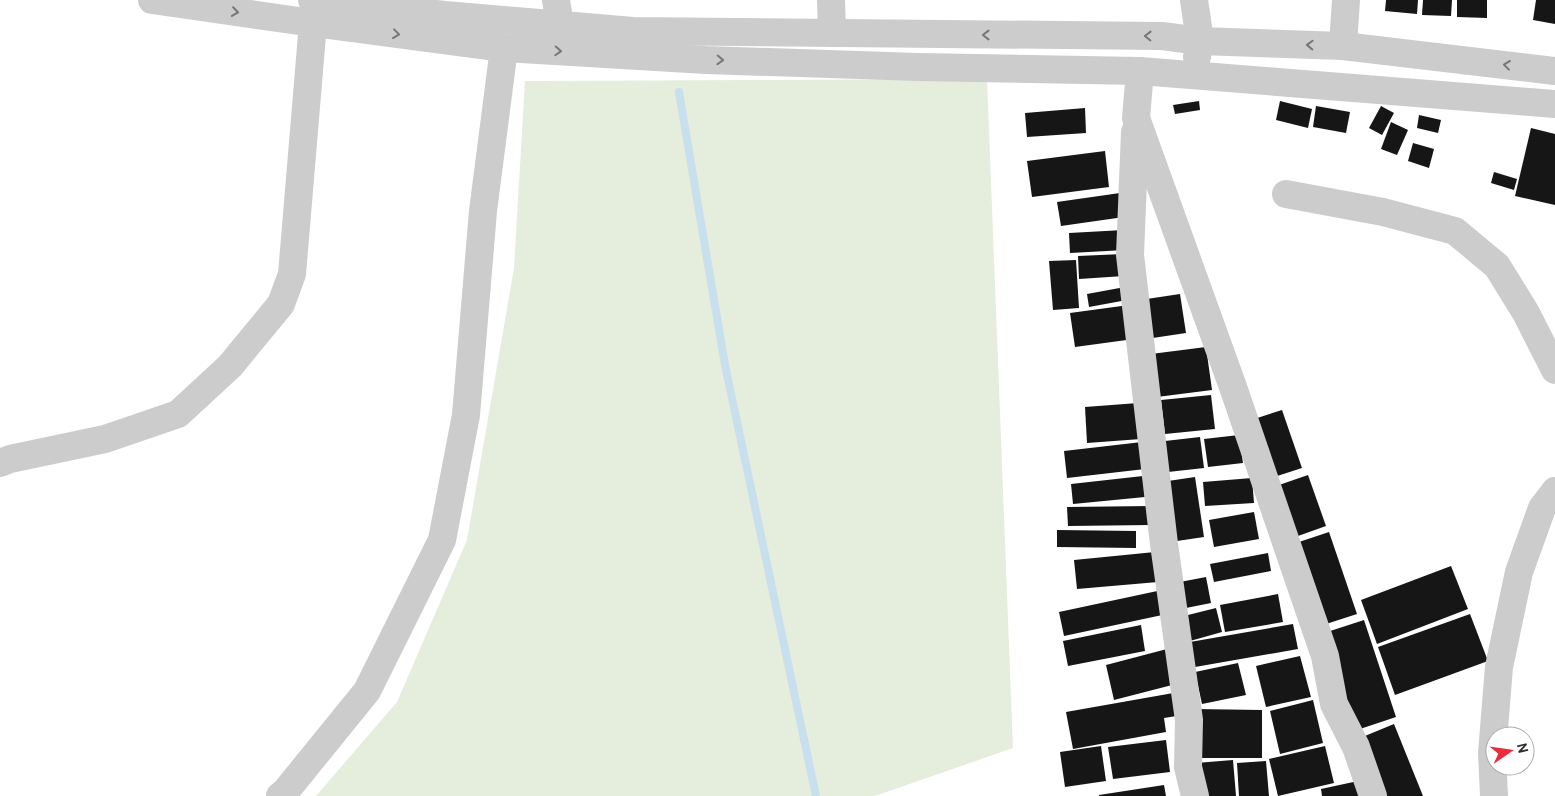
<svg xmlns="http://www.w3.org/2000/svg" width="1555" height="796" font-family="Overpass,sans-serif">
<rect width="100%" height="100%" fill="#fff"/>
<!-- green -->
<path fill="#e5eddd" d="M 987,79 L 1013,748 L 875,796 L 316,796 L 397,702 L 467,540 L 514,268 L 525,81 Z"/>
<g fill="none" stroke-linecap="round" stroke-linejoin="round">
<!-- stream -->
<path stroke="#c8dfed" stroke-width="8" d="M 679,92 L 725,365 L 816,796"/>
</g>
<!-- building -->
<g fill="#161616">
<path d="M 1386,0 L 1418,0 L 1417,14 L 1385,11 Z"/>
<path d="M 1423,0 L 1452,0 L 1451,16 L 1422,15 Z"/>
<path d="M 1457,0 L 1487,0 L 1487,18 L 1457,17 Z"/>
<path d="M 1536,0 L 1555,0 L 1555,24 L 1533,20 Z"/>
<path d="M 1199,101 L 1200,110 L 1175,114 L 1173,105 Z"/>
<path d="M 1280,101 L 1312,109 L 1308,128 L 1276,120 Z"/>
<path d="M 1316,106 L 1350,112 L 1346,133 L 1313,127 Z"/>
<path d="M 1381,106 L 1394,113 L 1382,135 L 1369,128 Z"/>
<path d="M 1085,108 L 1086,133 L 1027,137 L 1025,113 Z"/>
<path d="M 1419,115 L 1441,120 L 1438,133 L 1417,128 Z"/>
<path d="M 1391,122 L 1408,130 L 1397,155 L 1381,149 Z"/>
<path d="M 1531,128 L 1555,134 L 1555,205 L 1515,196 Z"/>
<path d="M 1413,143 L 1434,149 L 1429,168 L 1408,161 Z"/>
<path d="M 1105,151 L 1109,187 L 1032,197 L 1027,161 Z"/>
<path d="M 1494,172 L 1517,179 L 1514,190 L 1491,183 Z"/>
<path d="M 1120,193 L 1124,217 L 1061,226 L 1057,202 Z"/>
<path d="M 1124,230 L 1125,250 L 1070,253 L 1069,233 Z"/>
<path d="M 1123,254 L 1124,276 L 1079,279 L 1078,256 Z"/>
<path d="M 1076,260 L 1079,308 L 1053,310 L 1049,261 Z"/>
<path d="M 1125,287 L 1127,300 L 1089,307 L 1087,294 Z"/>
<path d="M 1180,294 L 1186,333 L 1146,339 L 1140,300 Z"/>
<path d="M 1129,305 L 1134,339 L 1075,347 L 1070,313 Z"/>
<path d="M 1206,347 L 1212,390 L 1157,397 L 1151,354 Z"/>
<path d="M 1211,395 L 1215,429 L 1165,434 L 1161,400 Z"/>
<path d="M 1138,403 L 1141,439 L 1087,443 L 1085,407 Z"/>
<path d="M 1282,410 L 1302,468 L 1271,478 L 1251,420 Z"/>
<path d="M 1239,435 L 1243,463 L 1208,467 L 1204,439 Z"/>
<path d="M 1200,437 L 1204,468 L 1168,472 L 1165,441 Z"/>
<path d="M 1142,442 L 1145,469 L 1067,478 L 1064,451 Z"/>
<path d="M 1308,475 L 1326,526 L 1298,536 L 1279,485 Z"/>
<path d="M 1143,476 L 1145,497 L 1073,504 L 1071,484 Z"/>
<path d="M 1195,477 L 1204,537 L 1177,541 L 1168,481 Z"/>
<path d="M 1252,478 L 1254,503 L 1205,506 L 1203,482 Z"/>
<path d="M 1151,506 L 1151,525 L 1068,526 L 1067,507 Z"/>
<path d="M 1254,512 L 1259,539 L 1214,547 L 1209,520 Z"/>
<path d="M 1057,530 L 1136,531 L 1136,548 L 1057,547 Z"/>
<path d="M 1329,532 L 1357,614 L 1323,625 L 1296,543 Z"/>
<path d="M 1155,552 L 1158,582 L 1077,589 L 1074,560 Z"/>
<path d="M 1268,553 L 1271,571 L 1214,582 L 1210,564 Z"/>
<path d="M 1451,566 L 1468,609 L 1377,644 L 1361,600 Z"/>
<path d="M 1206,577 L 1211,603 L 1186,608 L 1180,582 Z"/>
<path d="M 1162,590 L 1167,614 L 1064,636 L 1059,612 Z"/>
<path d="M 1278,594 L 1283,622 L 1225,632 L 1220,605 Z"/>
<path d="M 1216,608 L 1222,632 L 1190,641 L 1184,616 Z"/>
<path d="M 1470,614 L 1488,661 L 1395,695 L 1378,647 Z"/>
<path d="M 1364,620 L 1396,717 L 1357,730 L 1324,633 Z"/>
<path d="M 1293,624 L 1298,649 L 1195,667 L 1190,642 Z"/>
<path d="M 1141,625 L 1145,651 L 1068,666 L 1063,641 Z"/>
<path d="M 1167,649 L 1176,684 L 1114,700 L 1106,665 Z"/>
<path d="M 1300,656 L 1311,697 L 1266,707 L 1256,666 Z"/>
<path d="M 1238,663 L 1246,695 L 1202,704 L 1195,672 Z"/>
<path d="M 1179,692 L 1183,715 L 1164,718 L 1166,732 L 1073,749 L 1066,712 Z"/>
<path d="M 1313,700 L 1323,743 L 1280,754 L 1270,711 Z"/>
<path d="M 1194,709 L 1262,710 L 1262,758 L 1194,758 Z"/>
<path d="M 1394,724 L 1423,796 L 1384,796 L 1360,738 Z"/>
<path d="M 1166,740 L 1170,772 L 1113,779 L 1108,747 Z"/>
<path d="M 1101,746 L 1106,781 L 1065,787 L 1060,752 Z"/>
<path d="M 1325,746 L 1334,783 L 1278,796 L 1269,759 Z"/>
<path d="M 1233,760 L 1236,796 L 1198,796 L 1196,763 Z"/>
<path d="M 1266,761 L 1269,796 L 1239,796 L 1237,763 Z"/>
<path d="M 1358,781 L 1361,796 L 1322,796 L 1321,789 Z"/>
<path d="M 1164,785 L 1166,796 L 1099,796 L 1099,795 Z"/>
</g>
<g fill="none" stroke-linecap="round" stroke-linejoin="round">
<!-- minor -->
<g stroke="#ccc" stroke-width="28">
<path d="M 152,0 L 313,23 L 504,48 L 706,60 L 918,67 L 1140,71 L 1555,104"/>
<path d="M 312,0 L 445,15 L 633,31 L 1162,36 L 1200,41 L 1343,46 L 1555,71"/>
<path d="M 556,0 L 560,25"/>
<path d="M 831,0 L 832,33"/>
<path d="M 1194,0 L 1200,41 L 1197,57"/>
<path d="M 1343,46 L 1346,0"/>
<path d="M 1140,71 L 1136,118 L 1233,387 L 1302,589 L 1325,656 L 1334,704 L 1356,747 L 1373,796"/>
<path d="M 1135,132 L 1130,255 L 1164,544 L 1189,720 L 1188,767 L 1195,796"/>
<path d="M 1286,194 L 1383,212 L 1455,231 L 1497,266 L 1526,313 L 1555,370"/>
<path d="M 0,463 L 10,459 L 105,439 L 178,414 L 230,366 L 281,304 L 292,274 L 313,23"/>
<path d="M 280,796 L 285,792 L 367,691 L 442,540 L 466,415 L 483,211 L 504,48"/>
<path d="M 1494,796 L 1492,753 L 1499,667 L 1519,572 L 1542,508 L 1555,491"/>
</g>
</g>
<!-- one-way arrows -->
<defs><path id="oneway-chevron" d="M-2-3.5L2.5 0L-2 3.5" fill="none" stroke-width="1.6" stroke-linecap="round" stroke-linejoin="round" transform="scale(1.25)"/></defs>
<g stroke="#767676">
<use href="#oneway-chevron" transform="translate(235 12) rotate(8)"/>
<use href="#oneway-chevron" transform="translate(396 34) rotate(7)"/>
<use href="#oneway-chevron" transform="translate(986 35) rotate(180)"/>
<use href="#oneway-chevron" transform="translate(1148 36) rotate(-179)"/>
<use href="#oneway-chevron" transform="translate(1310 45) rotate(-178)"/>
<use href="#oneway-chevron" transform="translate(558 51) rotate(3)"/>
<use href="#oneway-chevron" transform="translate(720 60) rotate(2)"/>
<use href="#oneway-chevron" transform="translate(1507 65) rotate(-173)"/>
</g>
<!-- north arrow -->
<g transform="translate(1510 751) rotate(77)"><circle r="24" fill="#ffffff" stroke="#acacac"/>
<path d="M0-4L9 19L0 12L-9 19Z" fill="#ea2d3c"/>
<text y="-8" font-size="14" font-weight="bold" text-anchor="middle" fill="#2f2f2f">N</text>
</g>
</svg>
